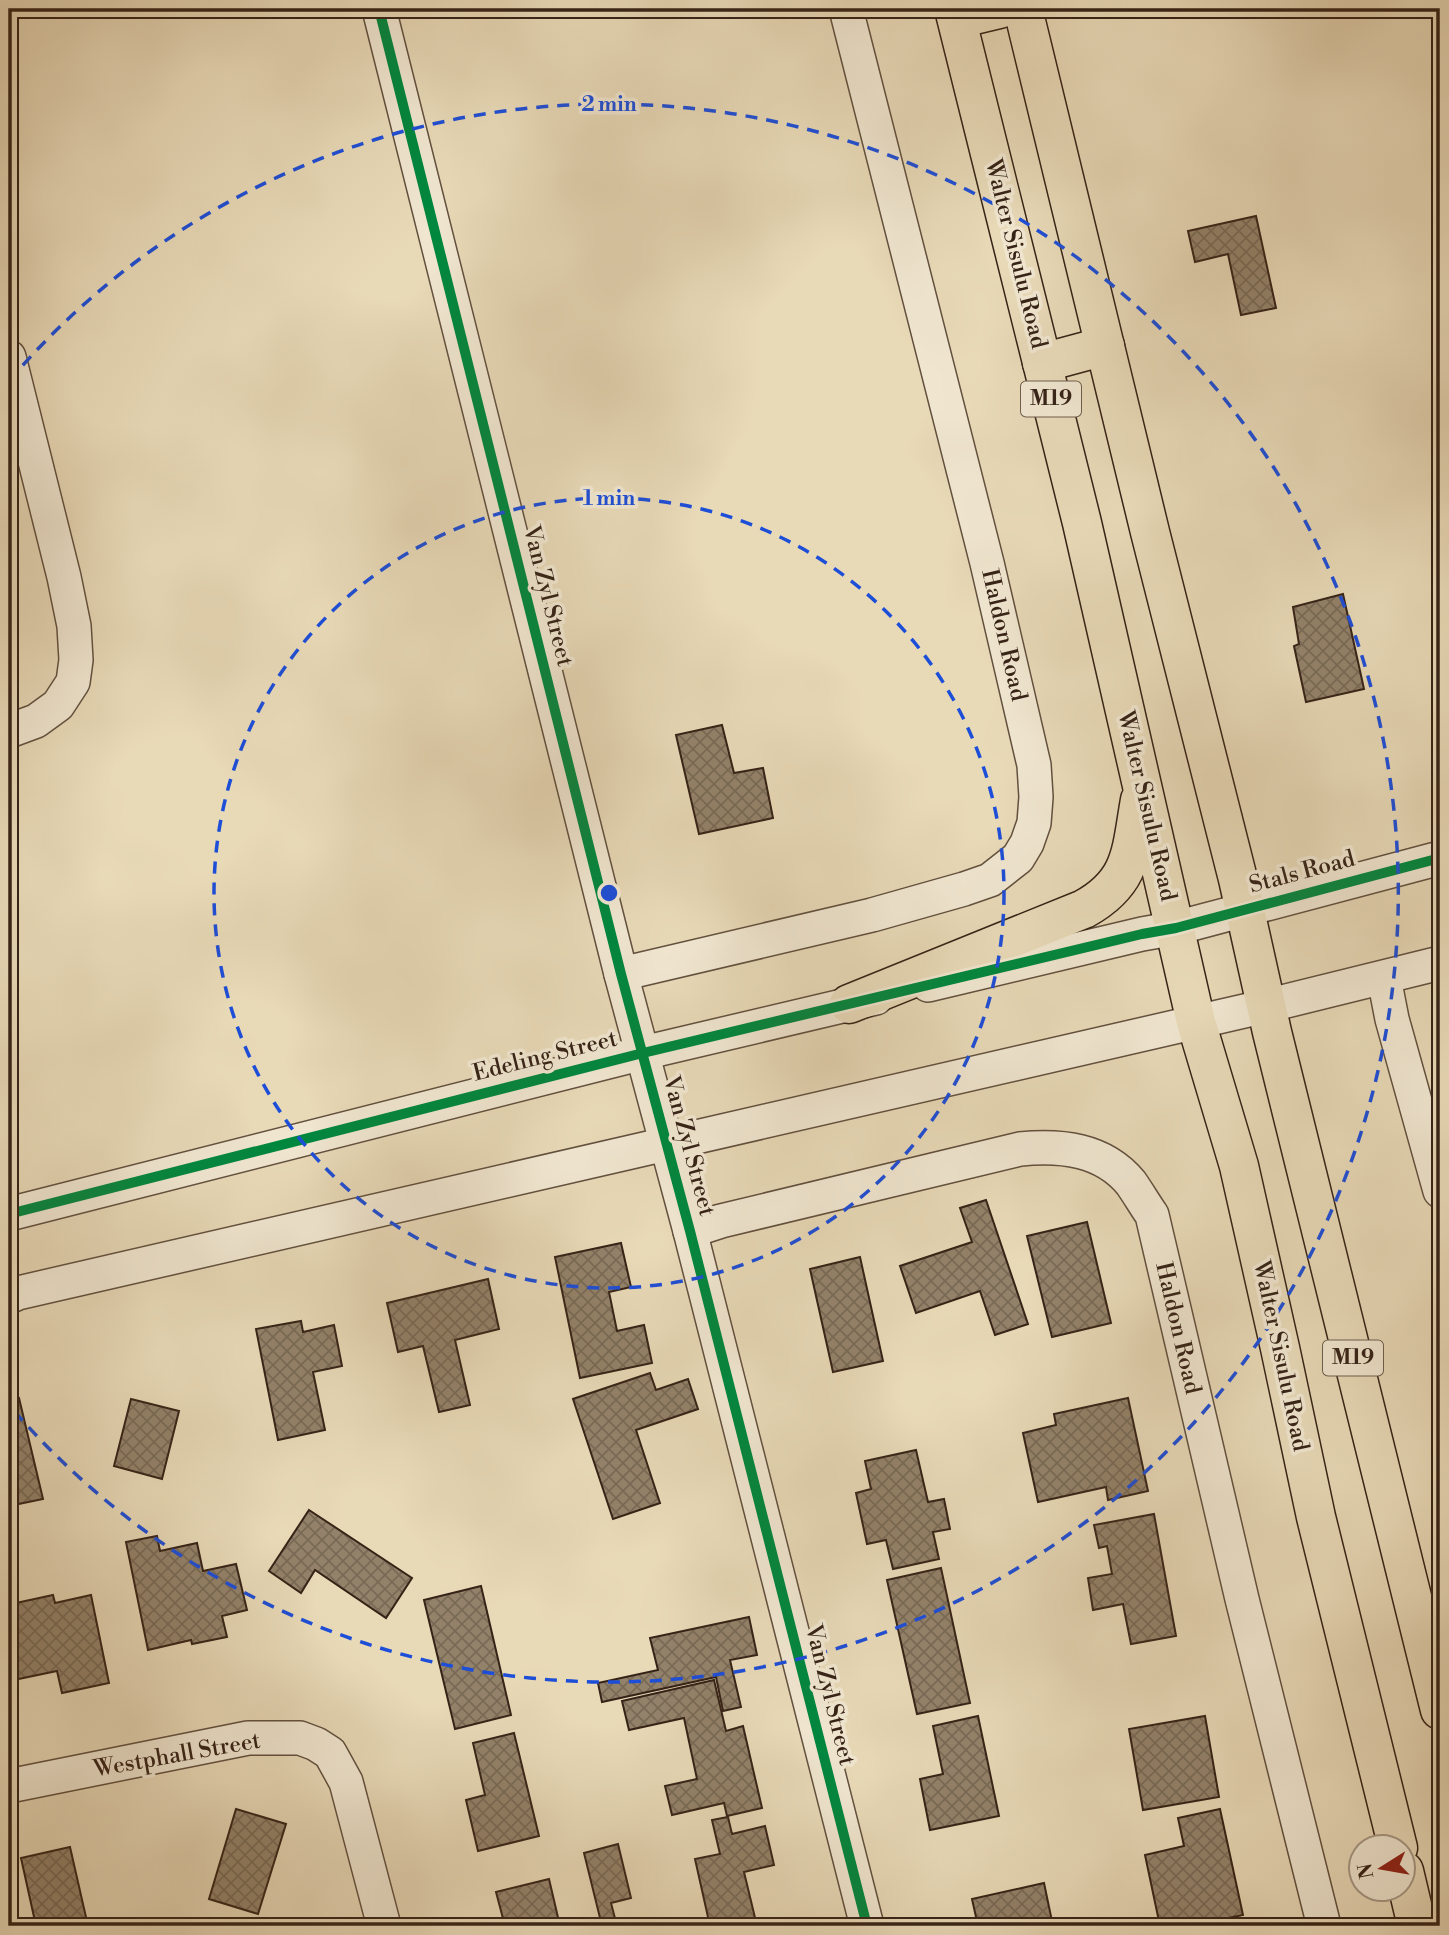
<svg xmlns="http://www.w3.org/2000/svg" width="1449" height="1935" font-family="'Libre Bodoni',serif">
<defs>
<pattern id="building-cross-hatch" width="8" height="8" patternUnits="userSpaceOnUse" patternTransform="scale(1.75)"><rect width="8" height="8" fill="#93826a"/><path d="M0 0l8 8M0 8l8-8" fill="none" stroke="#796a56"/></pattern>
</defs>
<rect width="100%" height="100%" fill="#e8d9b7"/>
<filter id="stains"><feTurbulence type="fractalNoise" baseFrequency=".00286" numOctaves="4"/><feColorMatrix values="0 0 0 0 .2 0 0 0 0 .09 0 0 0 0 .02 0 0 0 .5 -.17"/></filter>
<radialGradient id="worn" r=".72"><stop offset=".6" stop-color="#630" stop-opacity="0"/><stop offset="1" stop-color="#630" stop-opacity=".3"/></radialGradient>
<!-- building -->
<g fill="url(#building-cross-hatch)" stroke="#362317" stroke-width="2">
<path d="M 1256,216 L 1276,308 L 1241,315 L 1228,254 L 1195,262 L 1188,231 Z"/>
<path d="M 1343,594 L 1364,689 L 1306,702 L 1294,646 L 1299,644 L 1293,607 Z"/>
<path d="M 722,725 L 734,773 L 763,768 L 773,818 L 699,834 L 676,735 Z"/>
<path d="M 986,1200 L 1028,1324 L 995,1335 L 980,1291 L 916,1313 L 900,1266 L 972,1242 L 960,1208 Z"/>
<path d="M 1087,1222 L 1111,1323 L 1052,1337 L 1027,1236 Z"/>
<path d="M 621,1243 L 631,1287 L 609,1292 L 617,1331 L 644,1325 L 652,1363 L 580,1378 L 555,1257 Z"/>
<path d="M 860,1257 L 883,1361 L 833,1372 L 810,1269 Z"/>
<path d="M 488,1279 L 499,1329 L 455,1340 L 470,1405 L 439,1412 L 423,1346 L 398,1352 L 387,1303 Z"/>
<path d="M 301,1321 L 303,1332 L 334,1325 L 342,1366 L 313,1372 L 325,1430 L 278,1440 L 256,1329 Z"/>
<path d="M 650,1373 L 656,1390 L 688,1379 L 698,1409 L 636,1430 L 660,1503 L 613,1519 L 573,1399 Z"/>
<path d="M 19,1398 L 43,1499 L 9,1506 L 9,1400 Z"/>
<path d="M 1128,1398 L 1148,1491 L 1108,1500 L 1106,1487 L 1038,1502 L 1023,1433 L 1056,1425 L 1054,1414 Z"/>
<path d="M 131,1399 L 179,1411 L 162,1479 L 114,1466 Z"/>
<path d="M 916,1450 L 928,1502 L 944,1499 L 950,1529 L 933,1532 L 939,1559 L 893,1569 L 886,1540 L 867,1544 L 856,1493 L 871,1489 L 865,1461 Z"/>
<path d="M 309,1510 L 412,1578 L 386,1618 L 315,1570 L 301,1593 L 269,1571 Z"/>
<path d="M 1154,1514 L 1176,1636 L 1131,1644 L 1123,1604 L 1093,1610 L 1088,1578 L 1112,1574 L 1107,1546 L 1099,1548 L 1094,1525 Z"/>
<path d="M 157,1536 L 160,1551 L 197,1543 L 203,1571 L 236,1564 L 247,1610 L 222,1616 L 227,1637 L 192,1644 L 191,1640 L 148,1650 L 126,1542 Z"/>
<path d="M 9,1567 L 16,1603 L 53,1595 L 55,1603 L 91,1595 L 109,1683 L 62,1693 L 57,1671 L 9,1681 Z"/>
<path d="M 941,1568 L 970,1703 L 917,1714 L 887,1580 Z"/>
<path d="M 481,1586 L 511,1715 L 455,1729 L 424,1600 Z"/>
<path d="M 749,1617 L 757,1655 L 730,1660 L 741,1707 L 723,1711 L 716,1677 L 602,1702 L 598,1683 L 658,1670 L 650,1638 Z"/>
<path d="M 714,1680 L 726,1731 L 743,1726 L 762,1808 L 727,1816 L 724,1803 L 672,1815 L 665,1786 L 697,1779 L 684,1718 L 629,1730 L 622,1701 Z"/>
<path d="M 978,1716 L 999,1816 L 930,1830 L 920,1779 L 943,1774 L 933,1726 Z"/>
<path d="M 1205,1716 L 1219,1797 L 1143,1810 L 1129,1729 Z"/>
<path d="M 514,1733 L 539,1836 L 478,1851 L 466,1800 L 485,1795 L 473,1743 Z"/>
<path d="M 236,1809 L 286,1824 L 258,1914 L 209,1899 Z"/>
<path d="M 1220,1809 L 1243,1915 L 1190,1926 L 1160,1926 L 1145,1855 L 1184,1846 L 1178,1818 Z"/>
<path d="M 728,1817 L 732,1834 L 765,1826 L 774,1865 L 744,1872 L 757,1926 L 710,1926 L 695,1859 L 720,1854 L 712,1820 Z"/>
<path d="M 618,1844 L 631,1898 L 611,1903 L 617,1926 L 602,1926 L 584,1853 Z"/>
<path d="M 70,1847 L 88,1926 L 36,1926 L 21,1858 Z"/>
<path d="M 549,1879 L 560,1926 L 505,1926 L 496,1892 Z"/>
<path d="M 1044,1883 L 1053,1926 L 978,1926 L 972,1899 Z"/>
</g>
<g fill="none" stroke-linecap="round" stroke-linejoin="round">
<defs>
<g id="minor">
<path d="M 379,9 L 621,974 L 690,1231 L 867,1926"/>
<path d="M 9,357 L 64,577 L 74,626 L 76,660 L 73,682 L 58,705 L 36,721 L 9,731"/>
<path d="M 621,974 L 872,915 L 964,889 L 990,880 L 1018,858 L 1027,843 L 1034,823 L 1036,797 L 1034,765 L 987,563 L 846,9"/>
<path d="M 1384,978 L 1392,1019 L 1440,1191"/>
<path d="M 928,985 L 1142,934 L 1176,928 L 1440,858"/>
<path d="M 9,1214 L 643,1053 L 876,998"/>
<path d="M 690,1231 L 721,1221 L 1020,1149 C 1061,1145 1103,1149 1131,1183 C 1138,1193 1145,1205 1152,1215 L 1242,1599 L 1324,1926"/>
<path d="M 9,1297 L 18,1293 L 1266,1006 L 1440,963"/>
<path d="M 9,1786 L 248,1738 L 300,1738 L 316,1744 L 330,1753 L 346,1782 L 384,1926"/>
</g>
<g id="highway">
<path d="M 954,9 L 1082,523 L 1196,1022 L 1239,1166 L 1280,1348 L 1316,1517 L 1398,1848"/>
<path d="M 1023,9 L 1150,532 L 1238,879 L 1272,1032 L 1440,1710"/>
<path d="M 957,19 L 999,9"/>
<path d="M 1042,363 L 1105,346"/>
<path d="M 849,1004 L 1084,909 C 1133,882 1131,851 1140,800"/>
<path d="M 1404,1871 L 1417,1926"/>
</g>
</defs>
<!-- minor casing -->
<use href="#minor" stroke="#62503f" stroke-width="36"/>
<!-- highway casing -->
<use href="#highway" stroke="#362317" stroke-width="41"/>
<!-- minor -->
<use href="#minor" stroke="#f0e6d0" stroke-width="33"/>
<!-- highway -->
<use href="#highway" stroke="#e8d9b7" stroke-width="38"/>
<defs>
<g id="cycleway">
<path d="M 379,9 L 621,974 L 690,1231 L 867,1926"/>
<path d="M 9,1214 L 643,1053 L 1142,934 L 1176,928 L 1440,858"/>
</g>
</defs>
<!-- cycleway casing -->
<use href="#cycleway" stroke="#f0e6d0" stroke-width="15"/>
<!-- cycleway -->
<use href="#cycleway" stroke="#00873e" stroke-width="10"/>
</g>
<!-- distance rings -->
<g fill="none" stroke="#1d4ed8" stroke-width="3.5" stroke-dasharray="12 9">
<circle cx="609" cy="893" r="395"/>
<path d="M9 381A789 789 0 1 1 9 1405"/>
</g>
<g text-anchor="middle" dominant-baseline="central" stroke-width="7" stroke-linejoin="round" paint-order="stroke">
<!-- shield labels -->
<g fill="#f0e6d0" stroke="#6e5e4e" stroke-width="2">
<rect x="1021" y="381.5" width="60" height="35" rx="5"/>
<rect x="1323" y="1340.5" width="60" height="35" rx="5"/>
</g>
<g font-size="21" font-weight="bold" fill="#362317">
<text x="1051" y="399">M19</text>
<text x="1353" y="1358">M19</text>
</g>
<!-- street labels -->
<g font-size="23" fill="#362317" stroke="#f0e6d0">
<text transform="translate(1016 254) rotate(76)">Walter Sisulu Road</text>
<text transform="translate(548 596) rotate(76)">Van Zyl Street</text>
<text transform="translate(1004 635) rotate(77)">Haldon Road</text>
<text transform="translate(1147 806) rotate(77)">Walter Sisulu Road</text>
<text transform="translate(1302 872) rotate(-15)">Stals Road</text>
<text transform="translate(545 1056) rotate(-14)">Edeling Street</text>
<text transform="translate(689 1146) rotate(75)">Van Zyl Street</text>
<text transform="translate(1178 1328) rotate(77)">Haldon Road</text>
<text transform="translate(1281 1356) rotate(78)">Walter Sisulu Road</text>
<text transform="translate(830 1695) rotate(76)">Van Zyl Street</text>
<text transform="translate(177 1755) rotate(-10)">Westphall Street</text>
</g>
</g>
<circle cx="609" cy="893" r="10" fill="#1d4ed8" stroke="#f0e6d0" stroke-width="3.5"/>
<g font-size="21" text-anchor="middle" font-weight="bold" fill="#1d4ed8" stroke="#f0e6d0" stroke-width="7" stroke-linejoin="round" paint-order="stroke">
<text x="609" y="111">2 min</text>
<text x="609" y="505">1 min</text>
</g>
<!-- margin -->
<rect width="1449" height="1935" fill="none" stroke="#e8d9b7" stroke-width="35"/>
<rect x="10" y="10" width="1428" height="1914" fill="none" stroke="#362317" stroke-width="3.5"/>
<rect x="18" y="18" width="1414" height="1900" fill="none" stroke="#362317" stroke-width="2"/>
<!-- north arrow -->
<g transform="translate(1382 1868) rotate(259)"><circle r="33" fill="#f0e6d0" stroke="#a69886" stroke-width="2"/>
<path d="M0-5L12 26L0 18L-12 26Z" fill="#8f2418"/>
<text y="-10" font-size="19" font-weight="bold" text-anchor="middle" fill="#362317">N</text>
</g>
<rect width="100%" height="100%" filter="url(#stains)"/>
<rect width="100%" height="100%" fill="url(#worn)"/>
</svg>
